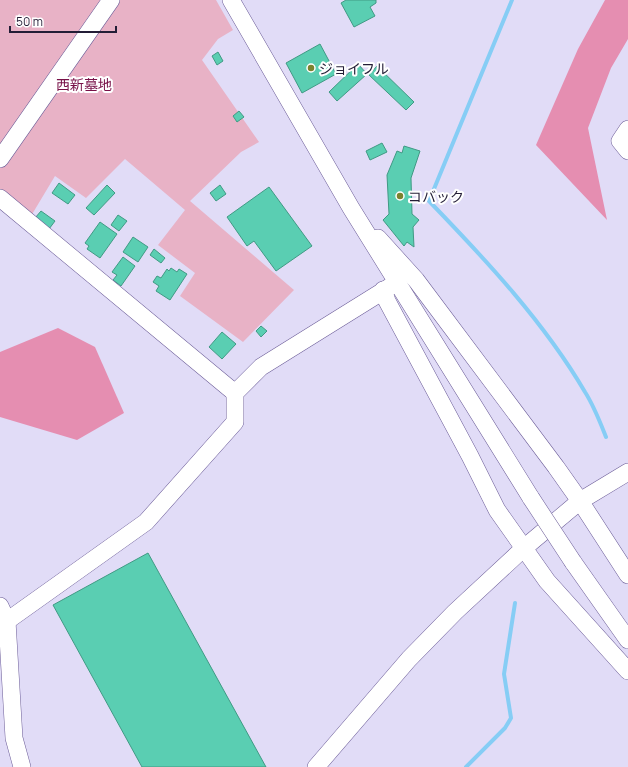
<svg xmlns="http://www.w3.org/2000/svg" width="628" height="767" font-family="Manrope,'Noto Sans JP',sans-serif">
<rect width="100%" height="100%" fill="#e1dcf7"/>
<!-- green -->
<path fill="#e8b2c6" d="M 0,0 L 216,0 L 233,30 L 218,39 L 202,60 L 259,142 L 241,152 L 190,201 L 294,290 L 243,342 L 180,296 L 195,273 L 158,245 L 185,210 L 125,159 L 86,198 L 55,176 L 31,216 L 0,191 Z"/>
<!-- forest -->
<g fill="#e58eb1">
<path d="M 605,0 L 628,0 L 628,39 L 611,68 L 588,128 L 607,220 L 536,145 L 578,49 Z"/>
<path d="M 58,328 L 95,347 L 124,413 L 77,440 L 0,417 L 0,352 Z"/>
</g>
<g fill="none" stroke-linecap="round" stroke-linejoin="round">
<!-- stream -->
<g stroke="#86cdf5" stroke-width="4">
<path d="M 512,0 L 429,201 C 486,260 544,322 585,392 C 594,406 600,422 606,437"/>
<path d="M 466,767 L 505,728 L 511,718 L 504,674 L 515,603"/>
</g>
</g>
<!-- building -->
<g fill="#5aceb2" stroke="#409a84">
<path d="M 346,0 L 376,0 L 376,3 L 370,7 L 375,16 L 354,27 L 341,3 Z"/>
<path d="M 320,44 L 336,74 L 302,93 L 286,63 Z"/>
<path d="M 218,52 L 223,61 L 217,65 L 212,56 Z"/>
<path d="M 358,64 L 367,74 L 337,101 L 329,92 Z"/>
<path d="M 377,66 L 414,102 L 406,110 L 369,75 Z"/>
<path d="M 239,111 L 244,117 L 237,122 L 233,116 Z"/>
<path d="M 382,143 L 387,152 L 370,160 L 366,151 Z"/>
<path d="M 404,146 L 420,151 L 411,178 L 412,214 L 419,220 L 413,227 L 414,247 L 407,242 L 404,246 L 383,220 L 389,214 L 387,175 L 397,151 L 402,153 Z"/>
<path d="M 59,183 L 75,195 L 68,204 L 52,193 Z"/>
<path d="M 107,185 L 115,193 L 94,215 L 86,208 Z"/>
<path d="M 220,185 L 226,194 L 216,201 L 210,193 Z"/>
<path d="M 269,187 L 312,246 L 276,271 L 254,241 L 247,246 L 227,217 Z"/>
<path d="M 41,211 L 55,221 L 49,229 L 35,218 Z"/>
<path d="M 118,215 L 127,221 L 119,231 L 111,225 Z"/>
<path d="M 100,222 L 117,234 L 100,258 L 87,249 L 89,246 L 85,243 Z"/>
<path d="M 133,237 L 148,247 L 138,262 L 123,252 Z"/>
<path d="M 154,249 L 165,258 L 161,263 L 150,255 Z"/>
<path d="M 123,257 L 135,266 L 121,286 L 113,280 L 117,275 L 112,272 Z"/>
<path d="M 171,268 L 177,272 L 179,269 L 187,274 L 170,300 L 156,291 L 159,286 L 153,282 L 157,276 L 161,278 L 167,269 L 169,271 Z"/>
<path d="M 261,326 L 267,331 L 261,337 L 256,331 Z"/>
<path d="M 222,332 L 236,344 L 222,359 L 209,347 Z"/>
<path d="M 148,553 L 266,767 L 142,767 L 53,605 Z"/>
</g>
<g fill="none" stroke-linecap="round" stroke-linejoin="round">
<defs>
<g id="minor">
<path d="M 231,0 L 351,208 L 531,498"/>
<path d="M 628,129 L 620,141 L 628,151"/>
<path d="M 0,159 L 111,0"/>
<path d="M 0,198 L 235,393"/>
<path d="M 378,238 L 416,280 L 556,467 L 580,501 L 628,575"/>
<path d="M 383,290 L 387,301 L 470,456 L 497,510 L 547,581 L 628,671"/>
<path d="M 573,562 L 628,640"/>
<path d="M 0,606 L 7,621 L 14,738 L 22,767"/>
<path d="M 7,621 L 146,522 L 235,422 L 235,393 L 261,367 L 396,283"/>
<path d="M 316,767 L 409,659 L 455,612 L 524,548 L 580,501 L 628,472"/>
</g>
</defs>
<!-- minor casing -->
<use href="#minor" stroke="#6c5d98" stroke-width="18"/>
<!-- minor -->
<use href="#minor" stroke="#fff" stroke-width="17"/>
<defs>
<path id="minor-bridge" d="M 531,498 L 573,562"/>
</defs>
<!-- minor-bridge casing -->
<use href="#minor-bridge" stroke="#6c5d98" stroke-width="18" stroke-linecap="butt"/>
<!-- minor-bridge -->
<use href="#minor-bridge" stroke="#fff" stroke-width="17"/>
</g>
<!-- markers -->
<g fill="#7b832f" stroke="#fff" stroke-width="1.5">
<circle cx="311" cy="68" r="4"/>
<circle cx="400" cy="196" r="4"/>
</g>
<g text-anchor="middle" dominant-baseline="central" stroke-width="4" stroke-linejoin="round" paint-order="stroke">
<!-- poi labels -->
<g font-size="14" fill="#231d36" stroke="#fff" text-anchor="start">
<text x="319" y="68">ジョイフル</text>
<text x="408" y="196">コバック</text>
</g>
<!-- park labels -->
<g font-size="14" fill="#771047" stroke="#fff">
<text x="84" y="84">西新墓地</text>
</g>
</g>
<!-- scale -->
<path d="M10 26v6h106v-6" fill="none" stroke="#231d36" stroke-width="2"/>
<text x="16" y="26" font-size="12" fill="#231d36" stroke="#ffffff" stroke-width="3" paint-order="stroke">50 m</text>
</svg>
